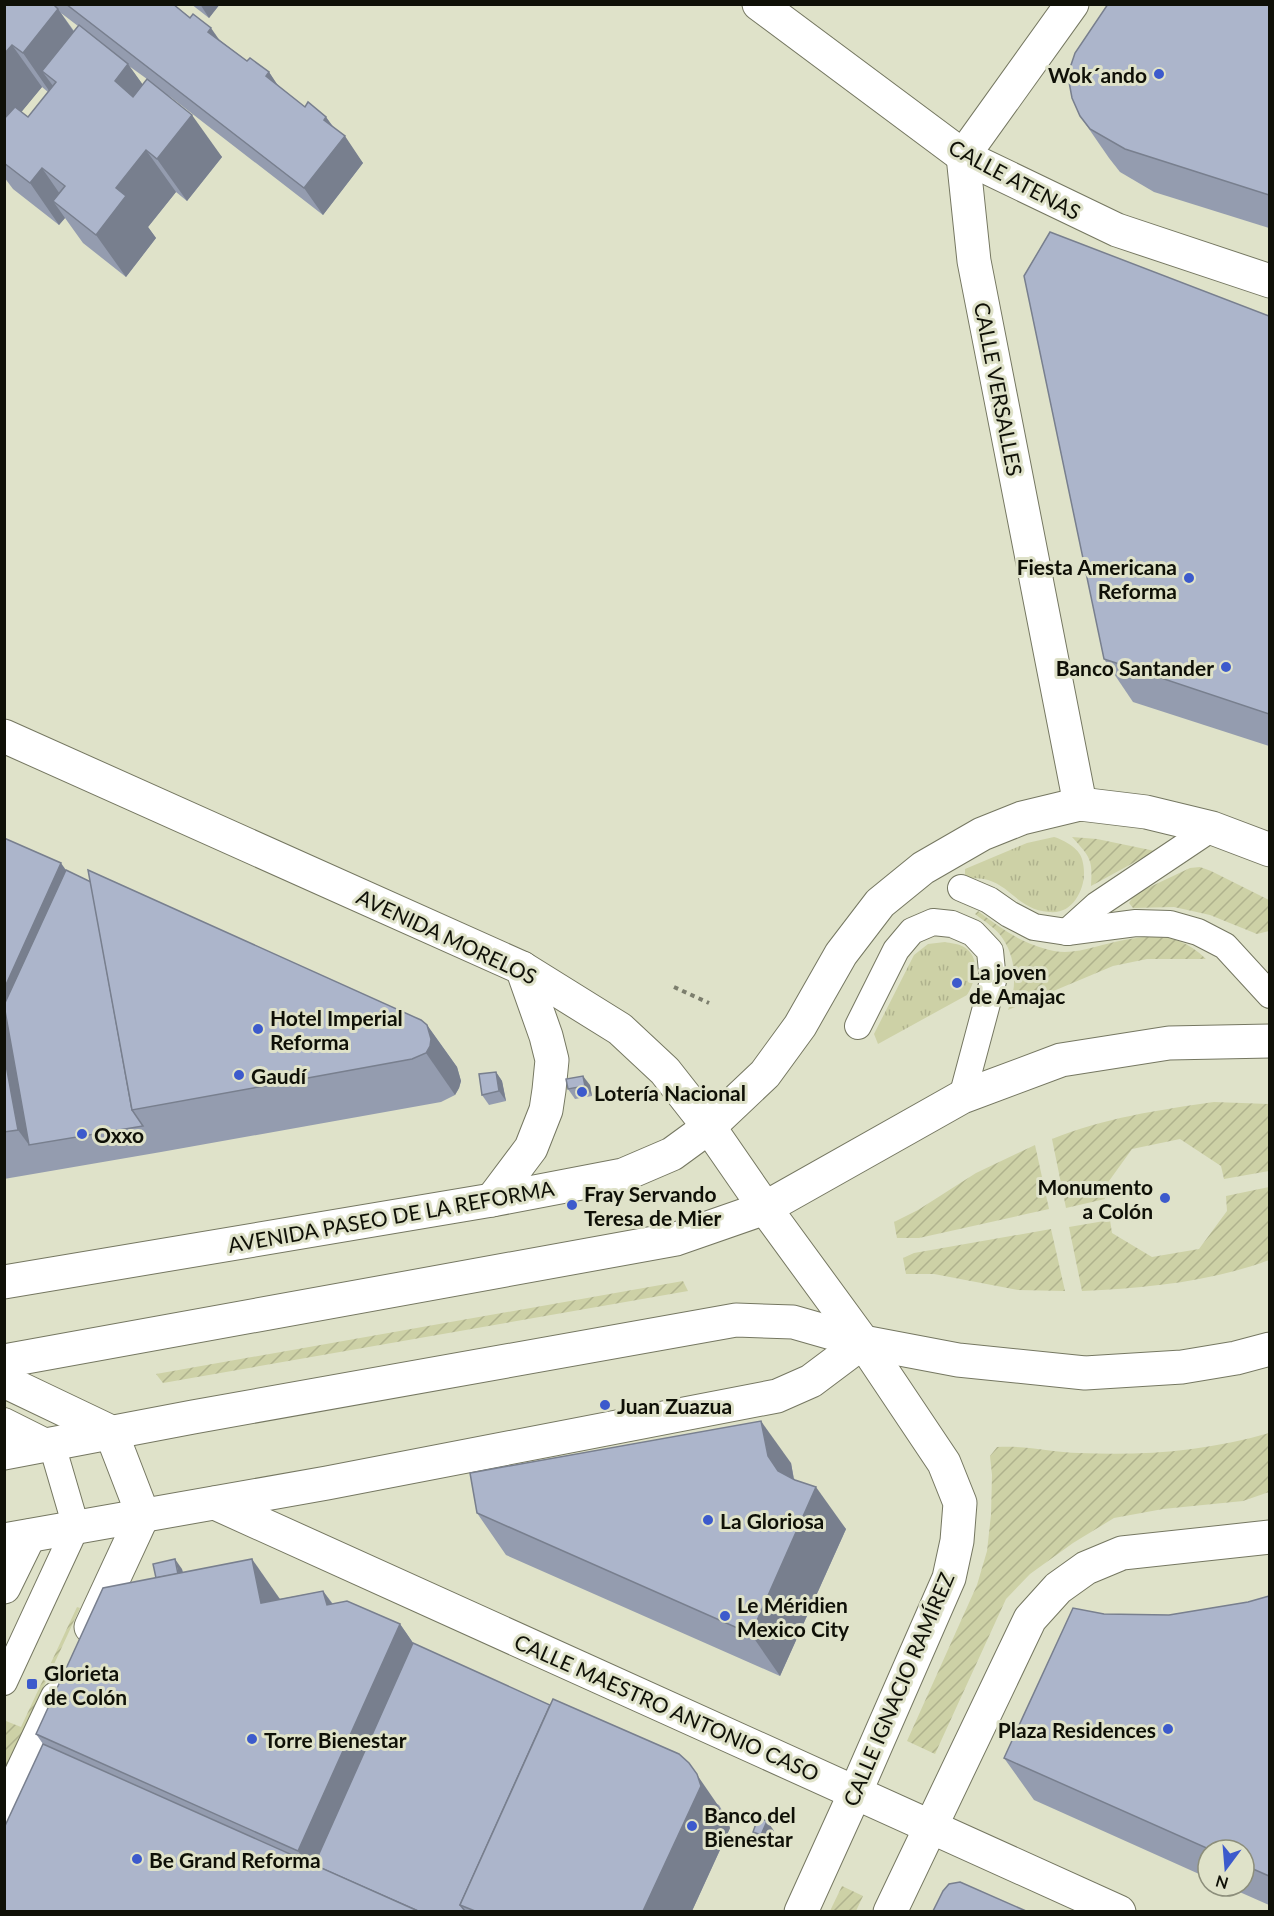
<svg xmlns="http://www.w3.org/2000/svg" width="1274" height="1916" font-family="Lato,sans-serif">
<defs>
<pattern id="grass-tufts" width="24" height="20" patternUnits="userSpaceOnUse" patternTransform="scale(1.5)"><rect width="24" height="20" fill="#cdd1a6"/><path d="M3 7l-1-3M5 7V3M7 7l1-3M15 17l-1-3M17 17v-4M19 17l1-3" fill="none" stroke="#afb28d"/></pattern>
<pattern id="garden-furrows" width="10" height="10" patternUnits="userSpaceOnUse" patternTransform="scale(1.5)"><rect width="10" height="10" fill="#cdd1a6"/><path d="M-1 1l2-2M0 10L10 0M9 11l2-2" fill="none" stroke="#afb28d"/></pattern>
</defs>
<rect width="100%" height="100%" fill="#dfe2c9"/>
<!-- grass -->
<g fill="url(#grass-tufts)">
<path d="M 1054,837 C 1064,840 1079,848 1082,859 C 1086,873 1084,887 1076,899 C 1069,909 1061,913 1049,912 C 1018,909 1013,888 988,880 C 981,878 972,878 965,878 L 965,869 L 1027,843 Z"/>
<path d="M 945,942 C 950,943 959,944 964,947 C 981,957 976,981 967,995 L 878,1044 L 874,1034 L 914,955 L 928,944 Z"/>
</g>
<!-- garden -->
<g fill="url(#garden-furrows)">
<path d="M 1072,837 L 1097,839 L 1155,851 L 1091,886 C 1093,859 1090,857 1072,837 Z"/>
<path d="M 1200,867 L 1211,871 L 1269,900 L 1269,931 L 1257,934 L 1210,915 L 1174,907 L 1133,908 L 1129,903 L 1135,894 L 1190,868 Z"/>
<path d="M 978,911 C 1003,930 1022,944 1054,951 C 1068,954 1082,950 1095,947 C 1135,937 1173,926 1206,959 L 1147,959 L 1113,966 L 1008,1010 C 1017,988 1017,960 1003,939 C 997,929 984,921 975,914 Z"/>
<path d="M 1214,1102 L 1269,1104 L 1269,1171 L 1224,1179 L 1221,1166 L 1180,1139 L 1132,1149 L 1104,1188 L 1105,1199 L 1066,1208 L 1052,1139 C 1104,1118 1158,1110 1214,1102 Z"/>
<path d="M 1035,1145 L 1049,1209 L 919,1238 L 897,1238 L 894,1222 L 918,1210 L 976,1173 Z"/>
<path d="M 1269,1187 L 1269,1260 C 1211,1282 1145,1288 1082,1291 L 1069,1227 L 1110,1220 L 1112,1233 L 1152,1257 L 1199,1249 L 1227,1211 L 1226,1196 Z"/>
<path d="M 1051,1229 L 1065,1291 L 1018,1290 L 934,1274 L 906,1274 L 903,1258 L 914,1253 Z"/>
<path d="M 683,1281 L 688,1291 L 163,1383 L 156,1374 Z"/>
<path d="M 1269,1433 L 1269,1492 L 1243,1501 L 1163,1509 L 1114,1518 L 1073,1543 L 1030,1574 L 1006,1599 L 935,1754 L 907,1741 L 977,1585 L 987,1551 L 991,1515 L 992,1475 L 990,1456 L 997,1447 C 1024,1445 1052,1452 1079,1453 C 1144,1456 1207,1451 1269,1433 Z"/>
<path d="M 77,1607 L 80,1608 L 5,1770 L 6,1721 L 21,1727 Z"/>
<path d="M 842,1886 L 863,1896 L 856,1911 L 830,1911 Z"/>
</g>
<g fill="none" stroke-linecap="round" stroke-linejoin="round">
<defs>
<g id="lane">
<path d="M 961,888 L 989,900 L 1009,914 L 1034,927 L 1067,932 L 1136,923 L 1170,924 L 1198,932 L 1225,946 L 1270,995"/>
<path d="M 1067,932 L 1097,905 L 1212,828"/>
<path d="M 858,1026 L 896,950 L 912,931 L 933,922 L 952,924 L 973,933 L 990,951 L 993,981 L 962,1097"/>
<path d="M 4,1421 L 52,1445 L 76,1527 L 4,1682"/>
</g>
<g id="street">
<path d="M 759,4 L 963,156 L 1117,230 L 1270,281"/>
<path d="M 1072,4 L 963,156 L 974,261 L 1080,804"/>
<path d="M 4,1381 L 111,1432 L 143,1515 L 91,1627"/>
<path d="M 4,1587 L 29,1536"/>
<path d="M 4,1810 L 57,1698"/>
</g>
<g id="secondary">
<path d="M 4,736 L 522,968 L 620,1029 L 665,1071 L 709,1127 L 765,1208 L 863,1342 L 944,1463 L 960,1503 L 957,1541 L 949,1578 L 855,1793 L 801,1912"/>
<path d="M 492,1200 L 531,1148 L 546,1110 L 549,1090 L 552,1060 L 546,1036 L 522,968"/>
<path d="M 4,1282 L 492,1200 L 623,1175 L 672,1154 L 709,1127 L 765,1074 L 800,1026 L 841,954 L 880,903 L 923,868 L 982,834 L 1022,818 L 1080,804 L 1146,812 L 1212,828 L 1270,850"/>
<path d="M 4,1361 L 676,1239 L 765,1208 L 962,1097 L 1061,1060 L 1169,1043 L 1270,1041"/>
<path d="M 4,1453 L 193,1417 L 736,1320 L 793,1322 L 863,1342 L 958,1360 L 1085,1373 L 1182,1367 L 1236,1358 L 1270,1349"/>
<path d="M 215,1503 L 1119,1912"/>
<path d="M 4,1540 L 327,1483 L 777,1396 L 811,1381 L 863,1342"/>
<path d="M 890,1912 L 1030,1619 L 1058,1588 L 1086,1568 L 1122,1553 L 1270,1537"/>
</g>
</defs>
<!-- lane casing -->
<use href="#lane" stroke="#757761" stroke-width="28"/>
<!-- street casing -->
<use href="#street" stroke="#757761" stroke-width="35"/>
<!-- secondary casing -->
<use href="#secondary" stroke="#757761" stroke-width="35"/>
<!-- path -->
<path stroke="#7c7e6d" stroke-width="4" stroke-dasharray="4.5 4.5" stroke-linecap="butt" d="M 674,987 L 709,1003"/>
<!-- lane -->
<use href="#lane" stroke="#fff" stroke-width="26"/>
<!-- street -->
<use href="#street" stroke="#fff" stroke-width="33"/>
<!-- secondary -->
<use href="#secondary" stroke="#fff" stroke-width="33"/>
</g>
<!-- wall -->
<g fill="#949caf" fill-rule="evenodd">
<path d="M 4,4 L 173,4 L 247,61 L 269,72 L 277,85 L 305,107 L 326,117 L 335,129 L 363,163 L 323,215 L 168,95 L 222,157 L 187,201 L 176,192 L 148,227 L 156,238 L 126,277 L 83,243 L 65,218 L 59,225 L 13,189 L 4,177 ZM 61,13 L 78,26 L 74,31 ZM 129,66 L 147,79 L 143,85 ZM 42,87 L 48,92 L 28,117 L 21,112 Z"/>
<path d="M 191,4 L 220,4 L 209,18 Z"/>
<path d="M 1269,4 L 1269,228 L 1154,192 L 1120,172 L 1109,158 L 1080,116 Z"/>
<path d="M 1269,316 L 1269,746 L 1133,702 L 1104,659 Z"/>
<path d="M 4,838 L 66,870 L 91,882 L 427,1025 L 457,1067 L 461,1081 L 459,1088 L 455,1095 L 441,1102 L 161,1152 L 4,1179 Z"/>
<path d="M 496,1072 L 502,1081 L 506,1101 L 489,1105 L 482,1095 Z"/>
<path d="M 590,1085 L 592,1096 L 575,1099 L 568,1089 Z"/>
<path d="M 791,1463 L 794,1479 L 846,1529 L 780,1676 L 506,1555 L 477,1513 Z"/>
<path d="M 182,1569 L 183,1573 L 280,1599 L 323,1591 L 333,1604 L 400,1624 L 413,1643 L 719,1805 L 726,1817 L 730,1828 L 692,1911 L 4,1911 L 43,1744 L 36,1734 L 156,1578 Z"/>
<path d="M 1269,1596 L 1269,1905 L 1226,1886 L 1244,1886 L 1244,1850 L 1208,1850 L 1208,1878 L 1034,1800 L 1004,1758 L 1104,1614 L 1169,1615 L 1248,1602 Z"/>
<path d="M 767,1821 L 774,1831 L 767,1844 L 759,1841 L 753,1832 Z"/>
</g>
<!-- shaded-wall -->
<g fill="#787f8e">
<path d="M 200,4 L 220,4 L 209,18 Z"/>
<path d="M 58,9 L 87,51 L 42,71 L 56,90 L 52,95 L 23,53 Z"/>
<path d="M 211,28 L 230,55 L 208,32 Z"/>
<path d="M 12,45 L 42,87 L 14,121 L 4,155 L 4,54 Z"/>
<path d="M 128,64 L 158,106 L 144,124 L 115,81 Z"/>
<path d="M 269,72 L 287,99 L 266,76 Z"/>
<path d="M 192,115 L 222,157 L 187,201 L 157,159 Z"/>
<path d="M 326,117 L 342,140 L 345,136 L 363,163 L 323,215 L 304,188 L 324,120 Z"/>
<path d="M 146,150 L 176,192 L 148,227 L 156,238 L 126,277 L 96,235 L 116,188 Z"/>
<path d="M 42,168 L 71,210 L 53,201 L 65,218 L 59,225 L 30,183 Z"/>
<path d="M 61,863 L 84,896 L 29,1145 L 18,1130 L 4,1054 L 4,989 Z"/>
<path d="M 427,1025 L 457,1067 L 461,1081 L 459,1088 L 455,1095 L 426,1053 Z"/>
<path d="M 496,1072 L 502,1081 L 506,1101 L 499,1091 Z"/>
<path d="M 583,1076 L 590,1085 L 592,1096 L 585,1086 Z"/>
<path d="M 761,1421 L 791,1463 L 797,1498 L 768,1456 Z"/>
<path d="M 816,1487 L 846,1529 L 780,1676 L 751,1634 Z"/>
<path d="M 175,1559 L 182,1569 L 186,1588 L 180,1579 Z"/>
<path d="M 252,1559 L 289,1612 L 261,1603 Z"/>
<path d="M 323,1591 L 360,1643 L 327,1605 Z"/>
<path d="M 400,1624 L 436,1676 L 311,1870 L 298,1851 Z"/>
<path d="M 689,1763 L 726,1817 L 730,1828 L 692,1911 L 643,1911 Z"/>
<path d="M 767,1821 L 774,1831 L 767,1844 L 761,1835 Z"/>
</g>
<!-- building -->
<g fill="#acb5cb" stroke="#787f8e" stroke-width="1.5">
<path d="M 4,4 L 53,4 L 58,9 L 23,53 L 12,45 L 4,54 Z"/>
<path d="M 66,4 L 173,4 L 190,18 L 193,14 L 211,28 L 208,32 L 247,61 L 250,58 L 269,72 L 266,76 L 305,107 L 308,102 L 326,117 L 324,120 L 345,136 L 304,188 Z"/>
<path d="M 1108,4 L 1269,4 L 1269,195 L 1125,149 L 1090,129 L 1080,116 L 1072,98 L 1069,82 L 1070,68 L 1075,53 Z"/>
<path d="M 79,25 L 128,64 L 115,81 L 133,97 L 147,79 L 192,115 L 157,159 L 146,150 L 116,188 L 126,196 L 96,235 L 53,201 L 65,186 L 42,168 L 30,183 L 4,163 L 4,119 L 15,107 L 28,117 L 56,82 L 42,71 Z"/>
<path d="M 1050,232 L 1269,316 L 1269,714 L 1104,659 L 1024,276 Z"/>
<path d="M 4,838 L 61,863 L 4,989 Z"/>
<path d="M 66,870 L 91,882 L 132,1110 L 143,1126 L 29,1145 L 4,1005 Z"/>
<path d="M 88,870 L 421,1020 L 427,1025 L 431,1039 L 430,1046 L 426,1053 L 412,1059 L 132,1110 Z"/>
<path d="M 4,1054 L 18,1130 L 4,1132 Z"/>
<path d="M 496,1072 L 499,1091 L 482,1095 L 479,1074 Z"/>
<path d="M 583,1076 L 585,1086 L 568,1089 L 566,1079 Z"/>
<path d="M 761,1421 L 768,1456 L 778,1471 L 795,1480 L 816,1487 L 751,1634 L 477,1513 L 470,1473 Z"/>
<path d="M 175,1559 L 178,1574 L 156,1578 L 153,1564 Z"/>
<path d="M 252,1559 L 261,1603 L 323,1591 L 327,1605 L 347,1601 L 400,1624 L 298,1851 L 36,1734 L 103,1588 Z"/>
<path d="M 1269,1596 L 1269,1876 L 1244,1865 L 1244,1850 L 1211,1850 L 1004,1758 L 1073,1608 L 1104,1614 L 1169,1615 L 1248,1602 Z"/>
<path d="M 413,1643 L 550,1705 L 460,1905 L 465,1911 L 418,1911 L 314,1865 Z"/>
<path d="M 553,1699 L 679,1754 L 689,1763 L 697,1774 L 701,1786 L 643,1911 L 475,1911 L 460,1905 Z"/>
<path d="M 43,1744 L 418,1911 L 4,1911 L 4,1828 Z"/>
<path d="M 758,1818 L 767,1821 L 761,1835 L 753,1832 Z"/>
<path d="M 960,1882 L 1026,1911 L 933,1911 L 943,1891 L 949,1884 Z"/>
</g>
<!-- markers -->
<g fill="#3c5acc" stroke="#dfe2c9" stroke-width="2">
<circle cx="1159" cy="74" r="6"/>
<circle cx="1189" cy="578" r="6"/>
<circle cx="1226" cy="667" r="6"/>
<circle cx="957" cy="983" r="6"/>
<circle cx="258" cy="1029" r="6"/>
<circle cx="239" cy="1075" r="6"/>
<circle cx="582" cy="1092" r="6"/>
<circle cx="82" cy="1134" r="6"/>
<circle cx="1165" cy="1198" r="6"/>
<circle cx="572" cy="1205" r="6"/>
<circle cx="605" cy="1405" r="6"/>
<circle cx="708" cy="1520" r="6"/>
<circle cx="725" cy="1616" r="6"/>
<rect x="26" y="1678" width="12" height="12" rx="3"/>
<circle cx="1168" cy="1729" r="6"/>
<circle cx="252" cy="1739" r="6"/>
<circle cx="692" cy="1826" r="6"/>
<circle cx="137" cy="1859" r="6"/>
</g>
<g text-anchor="middle" dominant-baseline="central" stroke-width="6" stroke-linejoin="round" paint-order="stroke">
<!-- poi labels -->
<g font-size="21" font-weight="bold" fill="#0f1007" stroke="#dfe2c9" text-anchor="start">
<text x="1147" y="74" text-anchor="end">Wok´ando</text>
<text x="1177" y="566" text-anchor="end">Fiesta Americana<tspan x="1177" dy="24">Reforma</tspan></text>
<text x="1214" y="667" text-anchor="end">Banco Santander</text>
<text x="969" y="971">La joven<tspan x="969" dy="24">de Amajac</tspan></text>
<text x="270" y="1017">Hotel Imperial<tspan x="270" dy="24">Reforma</tspan></text>
<text x="251" y="1075">Gaudí</text>
<text x="594" y="1092">Lotería Nacional</text>
<text x="94" y="1134">Oxxo</text>
<text x="1153" y="1186" text-anchor="end">Monumento<tspan x="1153" dy="24">a Colón</tspan></text>
<text x="584" y="1193">Fray Servando<tspan x="584" dy="24">Teresa de Mier</tspan></text>
<text x="617" y="1405">Juan Zuazua</text>
<text x="720" y="1520">La Gloriosa</text>
<text x="737" y="1604">Le Méridien<tspan x="737" dy="24">Mexico City</tspan></text>
<text x="44" y="1672">Glorieta<tspan x="44" dy="24">de Colón</tspan></text>
<text x="1156" y="1729" text-anchor="end">Plaza Residences</text>
<text x="264" y="1739">Torre Bienestar</text>
<text x="704" y="1814">Banco del<tspan x="704" dy="24">Bienestar</tspan></text>
<text x="149" y="1859">Be Grand Reforma</text>
</g>
<!-- street labels -->
<g font-size="21" fill="#0f1007" stroke="#dfe2c9">
<text transform="translate(1015 179) rotate(28)">CALLE ATENAS</text>
<text transform="translate(999 389) rotate(79)">CALLE VERSALLES</text>
<text transform="translate(447 936) rotate(25)">AVENIDA MORELOS</text>
<text transform="translate(391 1216) rotate(-10)">AVENIDA PASEO DE LA REFORMA</text>
<text transform="translate(898 1689) rotate(-67)">CALLE IGNACIO RAMÍREZ</text>
<text transform="translate(667 1707) rotate(24)">CALLE MAESTRO ANTONIO CASO</text>
</g>
</g>
<!-- border -->
<rect width="1274" height="1916" fill="none" stroke="#0f1007" stroke-width="12"/>
<!-- north arrow -->
<g transform="translate(1226 1868) rotate(196)"><circle r="28" fill="#dfe2c9" stroke="#8c8e7b" stroke-width="1.5"/>
<path d="M0-4.5L10 22L0 15L-10 22Z" fill="#3c5acc"/>
<text y="-9" font-size="16" font-weight="bold" text-anchor="middle" fill="#0f1007">N</text>
</g>
</svg>
